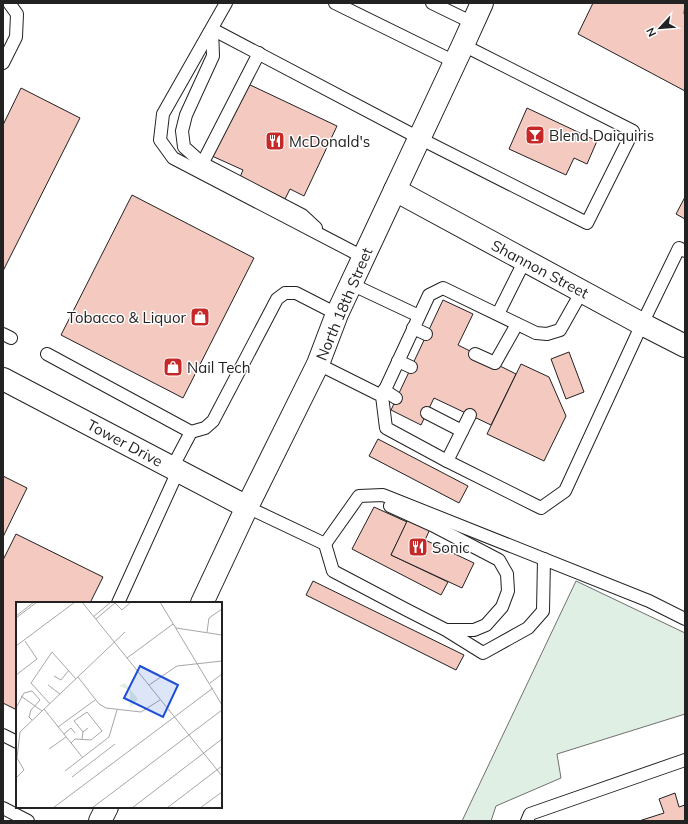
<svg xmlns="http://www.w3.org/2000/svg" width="688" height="824" font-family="Mulish,sans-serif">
<rect width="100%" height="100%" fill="#fff"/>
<!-- green -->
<path fill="#e0efe3" stroke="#6f6f6f" d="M 576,581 L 685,633 L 685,714 L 557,754 L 561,778 L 496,806 L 491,821 L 462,821 Z"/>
<!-- building -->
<g fill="#f3c9c0" stroke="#222">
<path d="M 593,3 L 685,3 L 684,14 L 685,14 L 685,91 L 578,34 Z"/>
<path d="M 246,83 L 337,126 L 304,196 L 290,189 L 285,199 L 240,177 L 243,170 L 212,156 Z"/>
<path d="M 21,88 L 80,118 L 3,271 L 3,125 Z"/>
<path d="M 527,108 L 597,141 L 587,164 L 574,158 L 566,175 L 509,149 Z"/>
<path d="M 132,195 L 254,258 L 183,398 L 61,335 Z"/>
<path d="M 685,197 L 685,219 L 676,214 Z"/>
<path d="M 443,300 L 473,314 L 458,345 L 516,374 L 491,425 L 434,398 L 421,425 L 391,410 Z"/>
<path d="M 569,352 L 584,392 L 566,399 L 551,359 Z"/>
<path d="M 521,364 L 549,377 L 566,416 L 544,461 L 487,434 Z"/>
<path d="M 378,439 L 468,486 L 459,503 L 369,456 Z"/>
<path d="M 3,476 L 27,488 L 3,537 Z"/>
<path d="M 374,507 L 407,522 L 391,555 L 448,582 L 441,595 L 352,549 Z"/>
<path d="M 409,517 L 431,527 L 425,540 L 474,563 L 462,588 L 391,555 Z"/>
<path d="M 16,534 L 103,577 L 90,603 L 17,603 L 17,710 L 3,703 L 3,560 Z"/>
<path d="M 313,581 L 464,655 L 456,670 L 306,595 Z"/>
<path d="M 675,793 L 679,807 L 685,805 L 685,821 L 639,821 L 664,813 L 659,799 Z"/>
</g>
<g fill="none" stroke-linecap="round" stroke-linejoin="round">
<defs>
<g id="lane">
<path d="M 226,3 L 163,114 L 160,140 L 173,158 L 363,257"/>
<path d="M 335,3 L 455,62"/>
<path d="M 432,3 L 473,23"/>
<path d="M 212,29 L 419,138 L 587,223 L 633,131 L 463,45"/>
<path d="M 212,29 L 213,56 L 186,115 L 182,131 L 184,147 L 202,163 L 302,215 L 316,228"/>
<path d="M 3,63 L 16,37 L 17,14 L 9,3"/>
<path d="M 199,170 L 259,53"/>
<path d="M 351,284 L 419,316"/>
<path d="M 498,314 L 525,260"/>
<path d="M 413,328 L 426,334"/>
<path d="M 3,334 L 11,338"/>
<path d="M 47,354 L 191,432 L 205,428 L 213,421 L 277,299 L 285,293 L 296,293 L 337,314"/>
<path d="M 475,354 L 495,363 L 517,324"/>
<path d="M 398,361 L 411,367"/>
<path d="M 318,364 L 382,396 L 386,428 L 447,461 L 541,508 L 565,491 L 642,324 L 679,248 L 685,251"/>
<path d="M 384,390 L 396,398"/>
<path d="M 382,396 L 429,295 L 443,288 L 536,333 L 547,334 L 560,330 L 582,291"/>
<path d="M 427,413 L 462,431"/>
<path d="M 447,461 L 470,415"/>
<path d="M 172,468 L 191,432"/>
<path d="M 390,506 L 432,525 L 499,560 L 507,574 L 508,591 L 502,607 L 486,625 L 474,630 L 448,630"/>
<path d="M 247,507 L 325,544 L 333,571 L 405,609 L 446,630 L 483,653 L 528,628 L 543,611 L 544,559"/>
<path d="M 325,544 L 359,496 L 383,495 L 649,601 L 685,619"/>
<path d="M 118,603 L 178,471"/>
<path d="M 3,735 L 17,742"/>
<path d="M 3,808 L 28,821"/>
<path d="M 527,821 L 530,814 L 685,760"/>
</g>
<path id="street" d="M 395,190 L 642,324 L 685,346"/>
<g id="secondary">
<path d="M 3,379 L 247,507"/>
<path d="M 202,603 L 247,507 L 318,364 L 337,314 L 351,284 L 463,45 L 482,3"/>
<path d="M 100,821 L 107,807"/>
</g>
</defs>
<!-- lane casing -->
<use href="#lane" stroke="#222" stroke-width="14"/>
<!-- street casing -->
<use href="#street" stroke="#222" stroke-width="24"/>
<!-- secondary casing -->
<use href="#secondary" stroke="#222" stroke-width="24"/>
<!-- lane -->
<use href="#lane" stroke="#fff" stroke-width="12"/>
<!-- street -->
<use href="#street" stroke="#fff" stroke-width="22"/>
<!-- secondary -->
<use href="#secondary" stroke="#fff" stroke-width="22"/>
</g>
<!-- icons -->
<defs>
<symbol id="bar-square" viewBox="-11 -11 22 22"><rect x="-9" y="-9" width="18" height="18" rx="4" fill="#c62828" stroke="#fff"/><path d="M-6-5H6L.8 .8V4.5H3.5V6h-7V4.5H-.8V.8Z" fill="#fff"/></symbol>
<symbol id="restaurant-square" viewBox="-11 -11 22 22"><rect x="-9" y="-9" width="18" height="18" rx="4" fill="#c62828" stroke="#fff"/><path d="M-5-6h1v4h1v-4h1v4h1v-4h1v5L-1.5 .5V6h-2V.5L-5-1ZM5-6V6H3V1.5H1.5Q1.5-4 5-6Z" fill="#fff"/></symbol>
<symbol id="shop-square" viewBox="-11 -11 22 22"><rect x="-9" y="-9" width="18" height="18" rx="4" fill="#c62828" stroke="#fff"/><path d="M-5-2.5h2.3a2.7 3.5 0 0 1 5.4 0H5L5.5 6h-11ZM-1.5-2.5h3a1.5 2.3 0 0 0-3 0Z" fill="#fff"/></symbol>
</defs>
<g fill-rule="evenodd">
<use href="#bar-square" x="524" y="124" width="22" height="22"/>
<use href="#restaurant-square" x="264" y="130" width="22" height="22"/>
<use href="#shop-square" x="189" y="306" width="22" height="22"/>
<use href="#shop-square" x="162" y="356" width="22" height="22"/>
<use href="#restaurant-square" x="407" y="536" width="22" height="22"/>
</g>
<g text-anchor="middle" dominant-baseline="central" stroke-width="3" stroke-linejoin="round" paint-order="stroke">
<!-- poi labels -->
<g font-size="15" fill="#222" stroke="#fff" text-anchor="start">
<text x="549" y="135">Blend Daiquiris</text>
<text x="289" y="141">McDonald's</text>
<text x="186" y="317" text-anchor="end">Tobacco &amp; Liquor</text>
<text x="187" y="367">Nail Tech</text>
<text x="432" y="547">Sonic</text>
</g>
<!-- street labels -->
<g font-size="15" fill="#222" stroke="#fff">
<text transform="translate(540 269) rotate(28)">Shannon Street</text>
<text transform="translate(344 304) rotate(-67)">North 18th Street</text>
<text transform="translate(125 443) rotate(28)">Tower Drive</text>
</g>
</g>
<!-- overview -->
<g transform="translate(16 602)">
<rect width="206" height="206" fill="#fff"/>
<path d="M 109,81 L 122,97 L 114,106 L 114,88 L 103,84 Z" fill="#e0efe3"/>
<path fill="none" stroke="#a7a7a7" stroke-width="1" d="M 66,0 L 206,174M 144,0 L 206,103M 99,1 L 106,8 L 115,0M 0,14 L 18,0M 77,15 L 95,0M 0,16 L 21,0M 80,17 L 99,1M 160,26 L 206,33M 191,30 L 193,16 L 206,7M 0,44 L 59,0M 111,56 L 157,22M 0,73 L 21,57 L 9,39M 38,74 L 45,78 L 53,68M 62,75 L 83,102 L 90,106 L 125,110 L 144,98M 194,81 L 206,72M 32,83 L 44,92M 133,83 L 161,64 L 206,59M 5,94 L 26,109M 34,102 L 15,81 L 36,50 L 60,77M 0,106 L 8,91 L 16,89 L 24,98 L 15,108 L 13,115 L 16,118M 28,107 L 67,156M 42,125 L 79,98M 48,132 L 55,126 L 59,131M 66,137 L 67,130 L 72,126M 55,141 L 59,137 L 75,138 L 86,129 L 71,110 L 58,119 L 67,130M 33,147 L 50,135M 49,169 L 93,135 L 101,108M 56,175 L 99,142M 0,176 L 8,168 L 1,156 L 4,130 L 109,30M 37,206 L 197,86M 76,206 L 206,108M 116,206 L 206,137M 151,206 L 206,164M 184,206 L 206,190"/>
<path fill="#1d4ed8" fill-opacity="0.15" stroke="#1d4ed8" stroke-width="2" d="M 124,64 L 162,83 L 147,115 L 108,96 Z"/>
<rect width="206" height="206" fill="none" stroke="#222" stroke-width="2"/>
</g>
<!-- border -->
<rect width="688" height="824" fill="none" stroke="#222222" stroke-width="8"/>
<!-- north arrow -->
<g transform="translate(660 28) rotate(244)" stroke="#ffffff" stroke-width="3" paint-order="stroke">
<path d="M0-3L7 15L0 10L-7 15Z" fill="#222222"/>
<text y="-6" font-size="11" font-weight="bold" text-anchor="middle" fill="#222222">N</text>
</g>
</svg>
